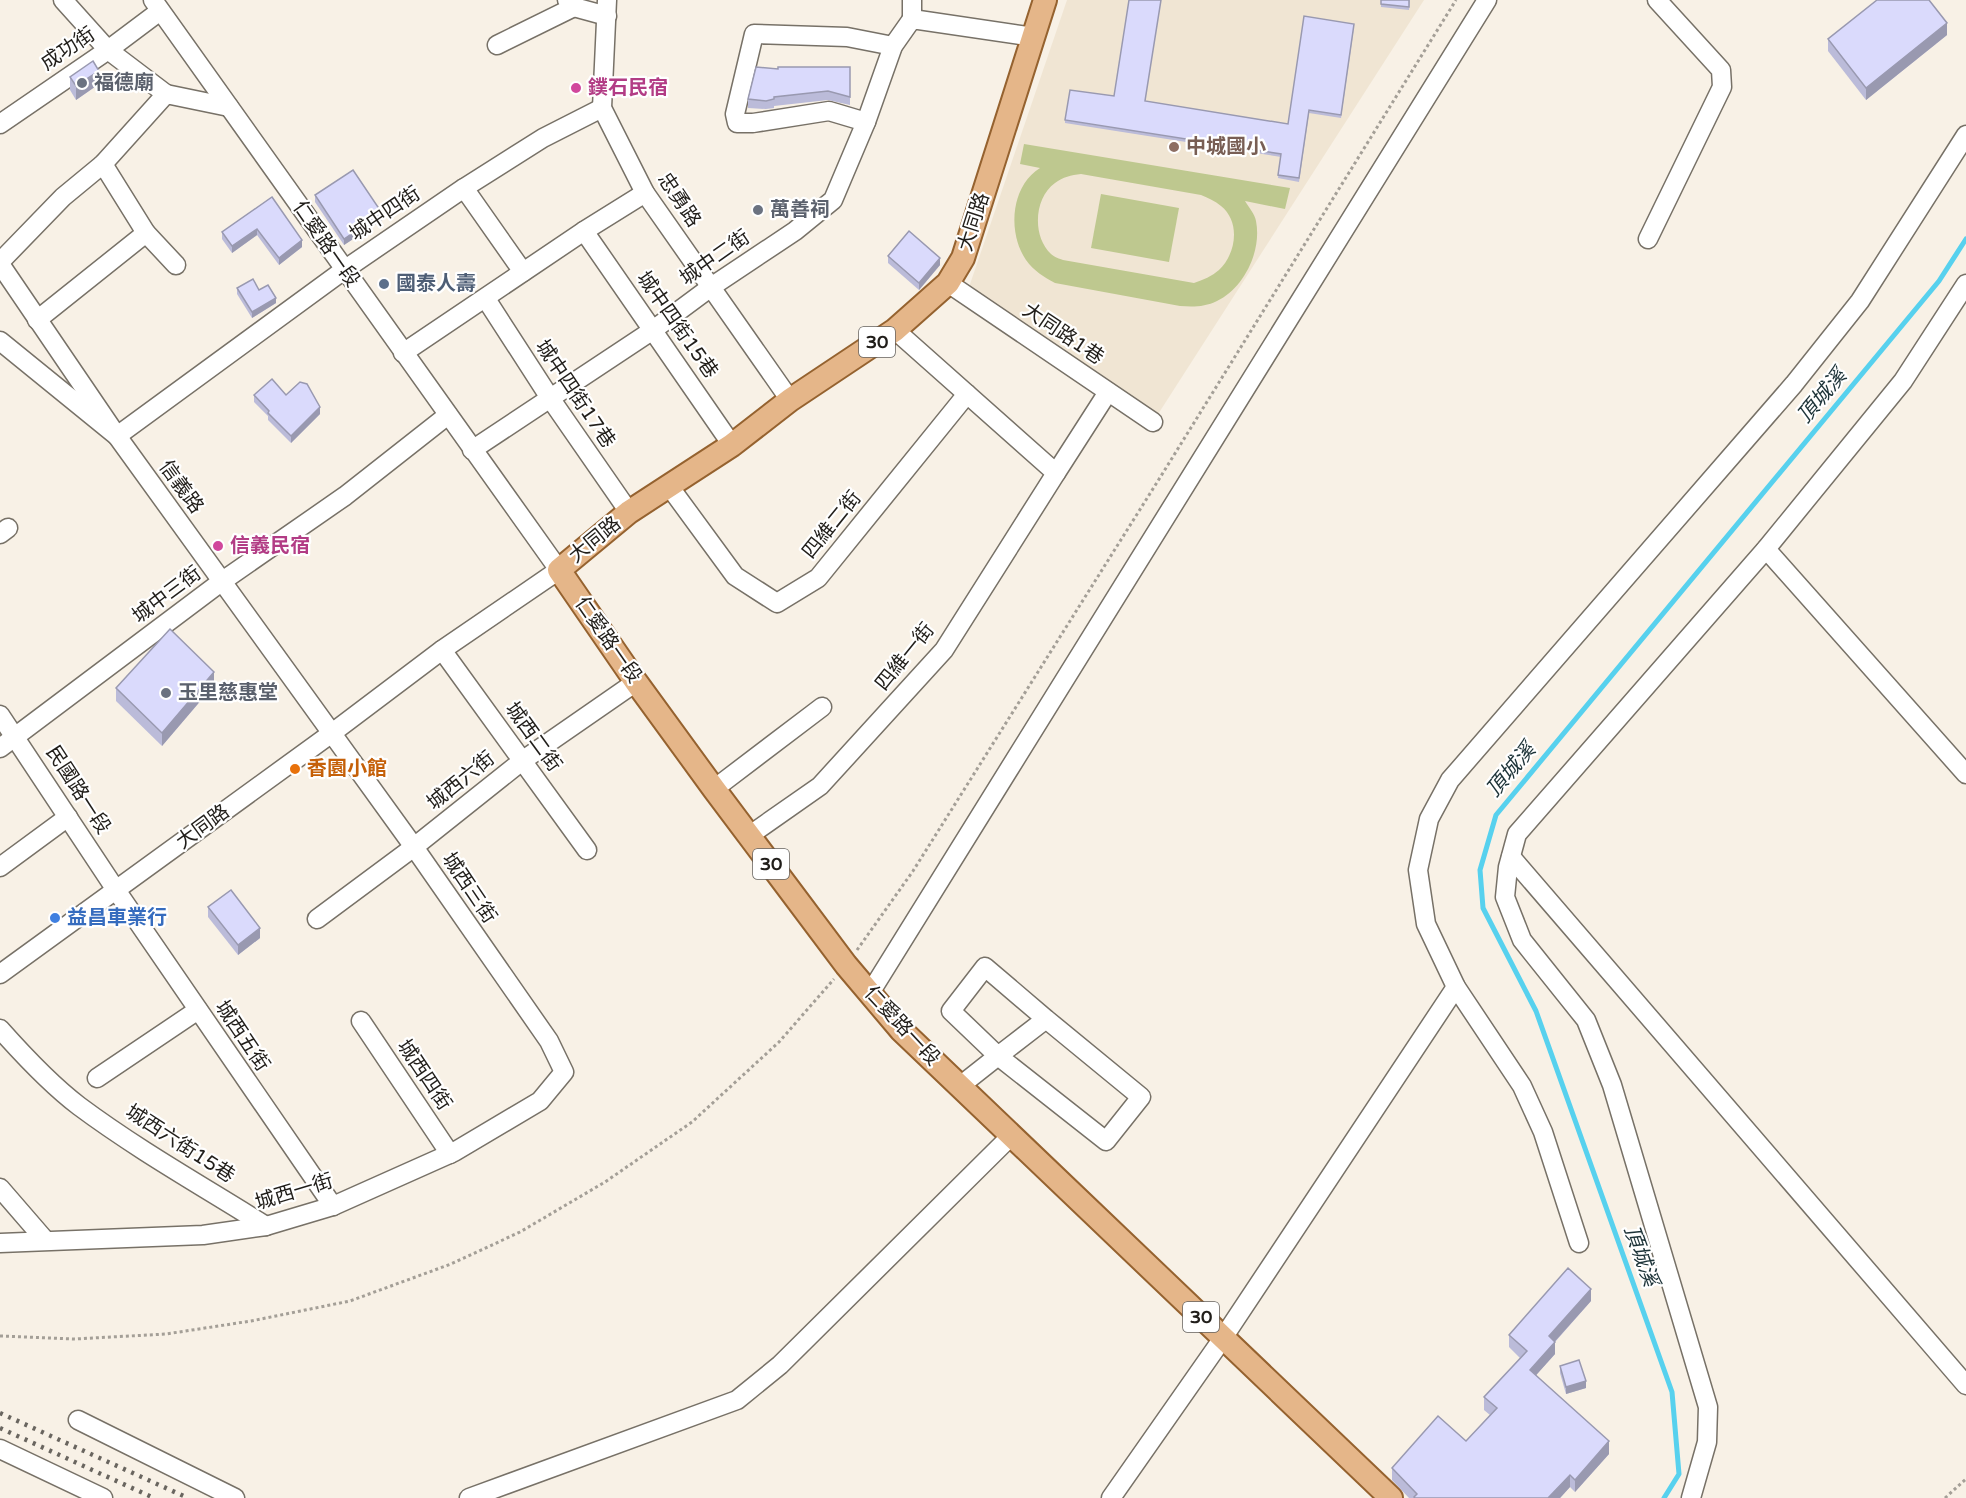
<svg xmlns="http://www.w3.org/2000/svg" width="1966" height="1498" font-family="'Varela Round','Noto Sans TC',sans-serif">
<rect width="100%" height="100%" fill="#f8f1e6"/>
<!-- built -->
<path fill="#f0e5d3" d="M 1067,0 L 1424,0 L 1153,422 L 967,293 Z"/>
<!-- green -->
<g fill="#bec88f" fill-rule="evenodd">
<path d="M 1024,144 L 1290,188 L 1285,209 L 1245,201 C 1249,208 1255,214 1256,221 C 1262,251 1244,288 1217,301 C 1205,307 1193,307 1180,306 L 1055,283 C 1044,277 1034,271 1026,260 C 1007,232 1011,186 1040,168 L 1020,164 ZM 1081,174 L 1201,195 C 1208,198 1215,201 1221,206 C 1241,222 1236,254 1219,270 C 1212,276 1203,280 1194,283 L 1063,260 C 1060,259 1054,257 1051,254 C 1032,236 1034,198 1055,183 C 1063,177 1071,175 1081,174 Z"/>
<path d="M 1101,194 L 1179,208 L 1169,262 L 1091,248 Z"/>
</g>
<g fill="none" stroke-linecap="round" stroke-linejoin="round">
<!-- stream -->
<path stroke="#57d1ee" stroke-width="5" d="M 1664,1498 L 1679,1474 L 1672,1392 L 1536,1011 L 1483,908 L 1480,870 L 1496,815 L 1939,281 L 1966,239"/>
<defs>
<g id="minor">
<path d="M 63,0 L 108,50 L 166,94"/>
<path d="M 567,0 L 574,7 L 607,16"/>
<path d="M 607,0 L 602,108 L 645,193 L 790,400"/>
<path d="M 912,19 L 912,0"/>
<path d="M 497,45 L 574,7"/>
<path d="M 866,122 L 829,111 L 753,123 L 737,123 L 735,114 L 754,34 L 847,37 L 893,46"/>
<path d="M 0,124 L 108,50 L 160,11"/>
<path d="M 464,188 L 523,272"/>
<path d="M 584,231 L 732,445"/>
<path d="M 146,233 L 176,265"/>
<path d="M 1648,239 L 1722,87 L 1721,70 L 1657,0"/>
<path d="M 0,262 L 63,197 L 103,164 L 166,94 L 229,107"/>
<path d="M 0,264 L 117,436 L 414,847 L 549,1041 L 564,1072 L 540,1101 L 454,1152 L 333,1206 L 266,1226 L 203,1235 L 0,1243"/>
<path d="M 948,283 L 1153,422"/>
<path d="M 486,299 L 550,398 L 629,512"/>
<path d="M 37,320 L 146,233 L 103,164"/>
<path d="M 0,341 L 117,436 L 344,270 L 464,188 L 543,138 L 602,108"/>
<path d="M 403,353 L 584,231 L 645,193"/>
<path d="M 472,450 L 653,330 L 711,287 L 795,231 L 833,200 L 866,122 L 893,46 L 912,19 L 1034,37"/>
<path d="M 1056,473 L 1108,392"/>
<path d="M 669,486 L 735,576 L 777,603 L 818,578 L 967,394"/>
<path d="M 0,534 L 8,528"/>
<path d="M 1766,549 L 1966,774"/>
<path d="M 442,650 L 587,850"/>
<path d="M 0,715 L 116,890 L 333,1206"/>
<path d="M 0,748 L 221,582 L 345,496 L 448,415"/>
<path d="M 714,789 L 822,707"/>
<path d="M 750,835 L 820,786 L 944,650 L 1056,473 L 895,330"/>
<path d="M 1511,857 L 1966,1385"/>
<path d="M 0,867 L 68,817"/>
<path d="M 317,919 L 414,847 L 522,761 L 636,682"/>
<path d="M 0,974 L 332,733 L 442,650 L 559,570 L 153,0"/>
<path d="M 870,993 L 1487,0"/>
<path d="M 361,1021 L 450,1154"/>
<path d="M 0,1029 C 24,1056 50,1084 79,1106 C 138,1150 204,1187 266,1226"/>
<path d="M 97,1078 L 198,1010"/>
<path d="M 960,1086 L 998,1056 L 1106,1141 L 1141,1097 L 1046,1019 L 998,1056 L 951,1011 L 985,967 L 1046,1019"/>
<path d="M 0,1188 L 45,1240"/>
<path d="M 1579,1243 L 1543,1132 L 1522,1086 L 1456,987 L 1426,924 L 1418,870 L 1429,819 L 1450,780 L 1794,384 L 1860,301 L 1966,135"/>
<path d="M 78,1420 L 235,1498"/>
<path d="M 0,1449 L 103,1498"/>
<path d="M 469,1498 L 737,1400 L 780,1365 L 1011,1136"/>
<path d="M 1111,1498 L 1223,1338 L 1456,987"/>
<path d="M 1691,1498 L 1707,1442 L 1708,1407 L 1612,1085 L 1586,1020 L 1522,940 L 1505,897 L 1508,867 L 1517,834 L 1766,549 L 1903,381 L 1966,284"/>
</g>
<path id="major" d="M 1045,0 L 963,258 L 948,283 L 895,330 L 790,400 L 732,445 L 629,512 L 559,570 L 636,682 L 714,789 L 846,965 L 901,1030 L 1391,1498"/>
</defs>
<!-- minor casing -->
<use href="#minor" stroke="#777167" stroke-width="21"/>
<!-- major casing -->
<use href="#major" stroke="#95622f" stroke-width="26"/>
<!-- path -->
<g stroke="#a49f97" stroke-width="3" stroke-dasharray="3 3" stroke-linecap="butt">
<path d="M 857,950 L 913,871 L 1161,476 L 1456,0"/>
<path d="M 0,1336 L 75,1339 L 166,1334 L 251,1321 L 350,1301 L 451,1264 L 520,1232 L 605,1182 L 692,1122 L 779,1042 L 834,979"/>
<path d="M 1945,1498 L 1966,1479"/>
</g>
<!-- minor -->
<use href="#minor" stroke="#fff" stroke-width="18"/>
<!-- major -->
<use href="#major" stroke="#e5b689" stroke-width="22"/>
<!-- rail -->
<g stroke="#69655f" stroke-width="4.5" stroke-dasharray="3 6" stroke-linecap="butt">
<path d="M 0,1413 L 188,1498"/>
<path d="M 0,1428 L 154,1498"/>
</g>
</g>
<!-- wall -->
<g fill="#bbbbd9">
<path d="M 1161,0 L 1145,101 L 1288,124 L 1354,27 L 1341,118 L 1309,113 L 1299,182 L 1278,178 L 1281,157 L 1065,123 L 1065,120 L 1114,96 Z"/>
<path d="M 1381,0 L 1410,0 L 1409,10 L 1381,7 Z"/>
<path d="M 1947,35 L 1866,100 L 1828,51 L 1828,39 Z"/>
<path d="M 850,67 L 850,105 L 828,100 L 774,106 L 774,108 L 766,109 L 748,108 L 748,99 L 778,69 Z"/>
<path d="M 70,77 L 99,84 L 76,100 L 70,90 Z"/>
<path d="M 315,195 L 382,220 L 344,245 L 315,202 Z"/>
<path d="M 272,197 L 302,247 L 279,265 L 257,235 L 232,253 L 222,239 L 222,232 Z"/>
<path d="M 888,256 L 940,265 L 919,290 L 888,263 Z"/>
<path d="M 237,288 L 276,303 L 252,318 L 237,294 Z"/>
<path d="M 254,395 L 286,395 L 320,414 L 291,443 L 268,420 L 268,416 L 254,402 Z"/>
<path d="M 214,685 L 162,746 L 116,701 L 116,688 Z"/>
<path d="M 208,907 L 260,938 L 238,955 L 208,917 Z"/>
<path d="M 1591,1301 L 1555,1342 L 1555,1354 L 1536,1375 L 1609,1454 L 1575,1492 L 1570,1487 L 1560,1498 L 1409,1498 L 1392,1480 L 1392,1468 L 1466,1441 L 1490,1415 L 1484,1410 L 1484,1397 L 1520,1358 L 1509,1347 L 1509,1335 Z"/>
<path d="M 1560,1366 L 1586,1388 L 1566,1394 L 1560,1373 Z"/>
</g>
<!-- shaded-wall -->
<g fill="#9999b0">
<path d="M 1947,23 L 1947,35 L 1866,100 L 1866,88 Z"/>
<path d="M 99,71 L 99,84 L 76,100 L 76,86 Z"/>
<path d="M 382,213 L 382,220 L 344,245 L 344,239 Z"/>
<path d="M 257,229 L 257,235 L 232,253 L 232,246 Z"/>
<path d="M 302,240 L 302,247 L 279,265 L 279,258 Z"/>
<path d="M 940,258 L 940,265 L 919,290 L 919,283 Z"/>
<path d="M 276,298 L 276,303 L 252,318 L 252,312 Z"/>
<path d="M 320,407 L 320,414 L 291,443 L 291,436 Z"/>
<path d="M 214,672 L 214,685 L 162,746 L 162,733 Z"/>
<path d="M 260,928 L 260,938 L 238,955 L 238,945 Z"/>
<path d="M 1591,1289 L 1591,1301 L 1549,1348 L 1549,1336 Z"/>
<path d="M 1555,1342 L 1555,1354 L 1530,1382 L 1530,1370 Z"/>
<path d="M 1586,1381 L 1586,1388 L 1566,1394 L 1566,1387 Z"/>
<path d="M 1609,1441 L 1609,1454 L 1575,1492 L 1575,1480 Z"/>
<path d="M 1570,1475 L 1570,1487 L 1560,1498 L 1548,1498 Z"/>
</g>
<!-- building -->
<g fill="#dadafc" stroke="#9999b0" stroke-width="1.5">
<path d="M 1129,0 L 1161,0 L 1145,101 L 1288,124 L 1304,16 L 1354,24 L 1341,115 L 1309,110 L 1299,178 L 1278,175 L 1281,154 L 1065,120 L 1070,90 L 1114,96 Z"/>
<path d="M 1381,0 L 1409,0 L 1409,7 L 1381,4 Z"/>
<path d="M 1877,0 L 1929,0 L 1947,23 L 1866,88 L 1828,39 Z"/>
<path d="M 93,61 L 99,71 L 76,86 L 70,77 Z"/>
<path d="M 756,67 L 778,69 L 778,67 L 850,67 L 850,97 L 828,91 L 774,97 L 774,99 L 766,101 L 748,99 Z"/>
<path d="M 353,170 L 382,213 L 344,239 L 315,195 Z"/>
<path d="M 272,197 L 302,240 L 279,258 L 257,229 L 232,246 L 222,232 Z"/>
<path d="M 909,231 L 940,258 L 919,283 L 888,256 Z"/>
<path d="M 253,279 L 259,290 L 268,285 L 276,298 L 252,312 L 237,288 Z"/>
<path d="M 272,379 L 286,395 L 300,382 L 307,384 L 320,407 L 291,436 L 268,413 L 269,411 L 254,395 Z"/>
<path d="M 170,629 L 214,672 L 162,733 L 116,688 Z"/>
<path d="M 231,890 L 260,928 L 238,945 L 208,907 Z"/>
<path d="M 1568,1268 L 1591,1289 L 1549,1336 L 1555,1342 L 1530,1370 L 1609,1441 L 1575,1480 L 1570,1475 L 1548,1498 L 1415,1498 L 1414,1497 L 1417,1494 L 1392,1468 L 1438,1416 L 1466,1441 L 1497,1408 L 1484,1397 L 1527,1351 L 1509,1335 Z"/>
<path d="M 1579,1360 L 1586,1381 L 1566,1387 L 1560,1366 Z"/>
</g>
<!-- markers -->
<g fill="#6b7280" stroke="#fff" stroke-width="2">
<circle cx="82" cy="83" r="6"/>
<circle cx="758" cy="210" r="6"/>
<circle cx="166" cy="693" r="6"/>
</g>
<g fill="#d1479c" stroke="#fff" stroke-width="2">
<circle cx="576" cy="88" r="6"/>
<circle cx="218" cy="546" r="6"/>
</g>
<circle fill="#8d6e63" stroke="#fff" stroke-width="2" cx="1174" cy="147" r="6"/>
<circle fill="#5c6f8a" stroke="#fff" stroke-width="2" cx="384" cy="284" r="6"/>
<circle fill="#e8710a" stroke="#fff" stroke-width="2" cx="295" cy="769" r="6"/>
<circle fill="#3f7fe0" stroke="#fff" stroke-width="2" cx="55" cy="918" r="6"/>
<g text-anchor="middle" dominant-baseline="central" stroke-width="4.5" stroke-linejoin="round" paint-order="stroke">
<!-- shield labels -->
<g fill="#fff" stroke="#64625f" stroke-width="1.5">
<rect x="859" y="327" width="36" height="30" rx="4.5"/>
<rect x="753" y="849" width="36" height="30" rx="4.5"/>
<rect x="1183" y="1302" width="36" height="30" rx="4.5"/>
</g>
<g font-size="18" font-weight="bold" fill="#211e1a">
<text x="877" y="342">30</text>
<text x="771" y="864">30</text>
<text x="1201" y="1317">30</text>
</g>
<!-- street labels -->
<g font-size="20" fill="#211e1a" stroke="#fff">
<text transform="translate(68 49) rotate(-34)">成功街</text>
<text transform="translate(679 200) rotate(56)">忠勇路</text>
<text transform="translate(385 214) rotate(-34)">城中四街</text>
<text transform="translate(974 222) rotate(-72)">大同路</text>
<text transform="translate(326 244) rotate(55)">仁愛路一段</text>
<text transform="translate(715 258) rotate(-35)">城中二街</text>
<text transform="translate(677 325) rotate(55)">城中四街15巷</text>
<text transform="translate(1063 334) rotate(34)">大同路1巷</text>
<text transform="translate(575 394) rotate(56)">城中四街17巷</text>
<text transform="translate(181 487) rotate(54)">信義路</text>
<text transform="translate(832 525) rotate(-51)">四維二街</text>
<text transform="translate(595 540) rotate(-39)">大同路</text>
<text transform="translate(167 595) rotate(-37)">城中三街</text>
<text transform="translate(608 640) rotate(55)">仁愛路一段</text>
<text transform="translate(905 657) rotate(-51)">四維一街</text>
<text transform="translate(533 737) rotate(54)">城西二街</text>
<text transform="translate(461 781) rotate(-39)">城西六街</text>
<text transform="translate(78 790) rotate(57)">民國路一段</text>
<text transform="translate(203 827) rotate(-36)">大同路</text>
<text transform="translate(469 888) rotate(56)">城西三街</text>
<text transform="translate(902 1026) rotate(47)">仁愛路一段</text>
<text transform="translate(242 1036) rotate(56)">城西五街</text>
<text transform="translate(424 1075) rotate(56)">城西四街</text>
<text transform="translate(180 1144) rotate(33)">城西六街15巷</text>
<text transform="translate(294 1192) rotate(-17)">城西一街</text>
</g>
<!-- worship labels -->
<g font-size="20" font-weight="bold" fill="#5b616d" stroke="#fff" text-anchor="start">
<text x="94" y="83">福德廟</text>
<text x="770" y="210">萬善祠</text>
<text x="178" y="693">玉里慈惠堂</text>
</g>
<!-- hotel labels -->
<g font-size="20" font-weight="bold" fill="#b23c85" stroke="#fff" text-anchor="start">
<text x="588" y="88">鏷石民宿</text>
<text x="230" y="546">信義民宿</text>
</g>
<!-- education labels -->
<g font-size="20" font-weight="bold" fill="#785e54" stroke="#fff" text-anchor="start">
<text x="1186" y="147">中城國小</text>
</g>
<!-- service labels -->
<g font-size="20" font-weight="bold" fill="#4e5e75" stroke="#fff" text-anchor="start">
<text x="396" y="284">國泰人壽</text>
</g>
<!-- food labels -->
<g font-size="20" font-weight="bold" fill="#c56008" stroke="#fff" text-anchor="start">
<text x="307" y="769">香園小館</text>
</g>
<!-- shop labels -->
<g font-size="20" font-weight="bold" fill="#366cbe" stroke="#fff" text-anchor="start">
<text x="67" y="918">益昌車業行</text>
</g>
<!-- water labels -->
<g font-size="21" font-style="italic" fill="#1d3338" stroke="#fff">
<text transform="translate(1822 396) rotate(-50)">頂城溪</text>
<text transform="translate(1511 770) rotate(-50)">頂城溪</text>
<text transform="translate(1641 1256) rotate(70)">頂城溪</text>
</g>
</g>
</svg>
